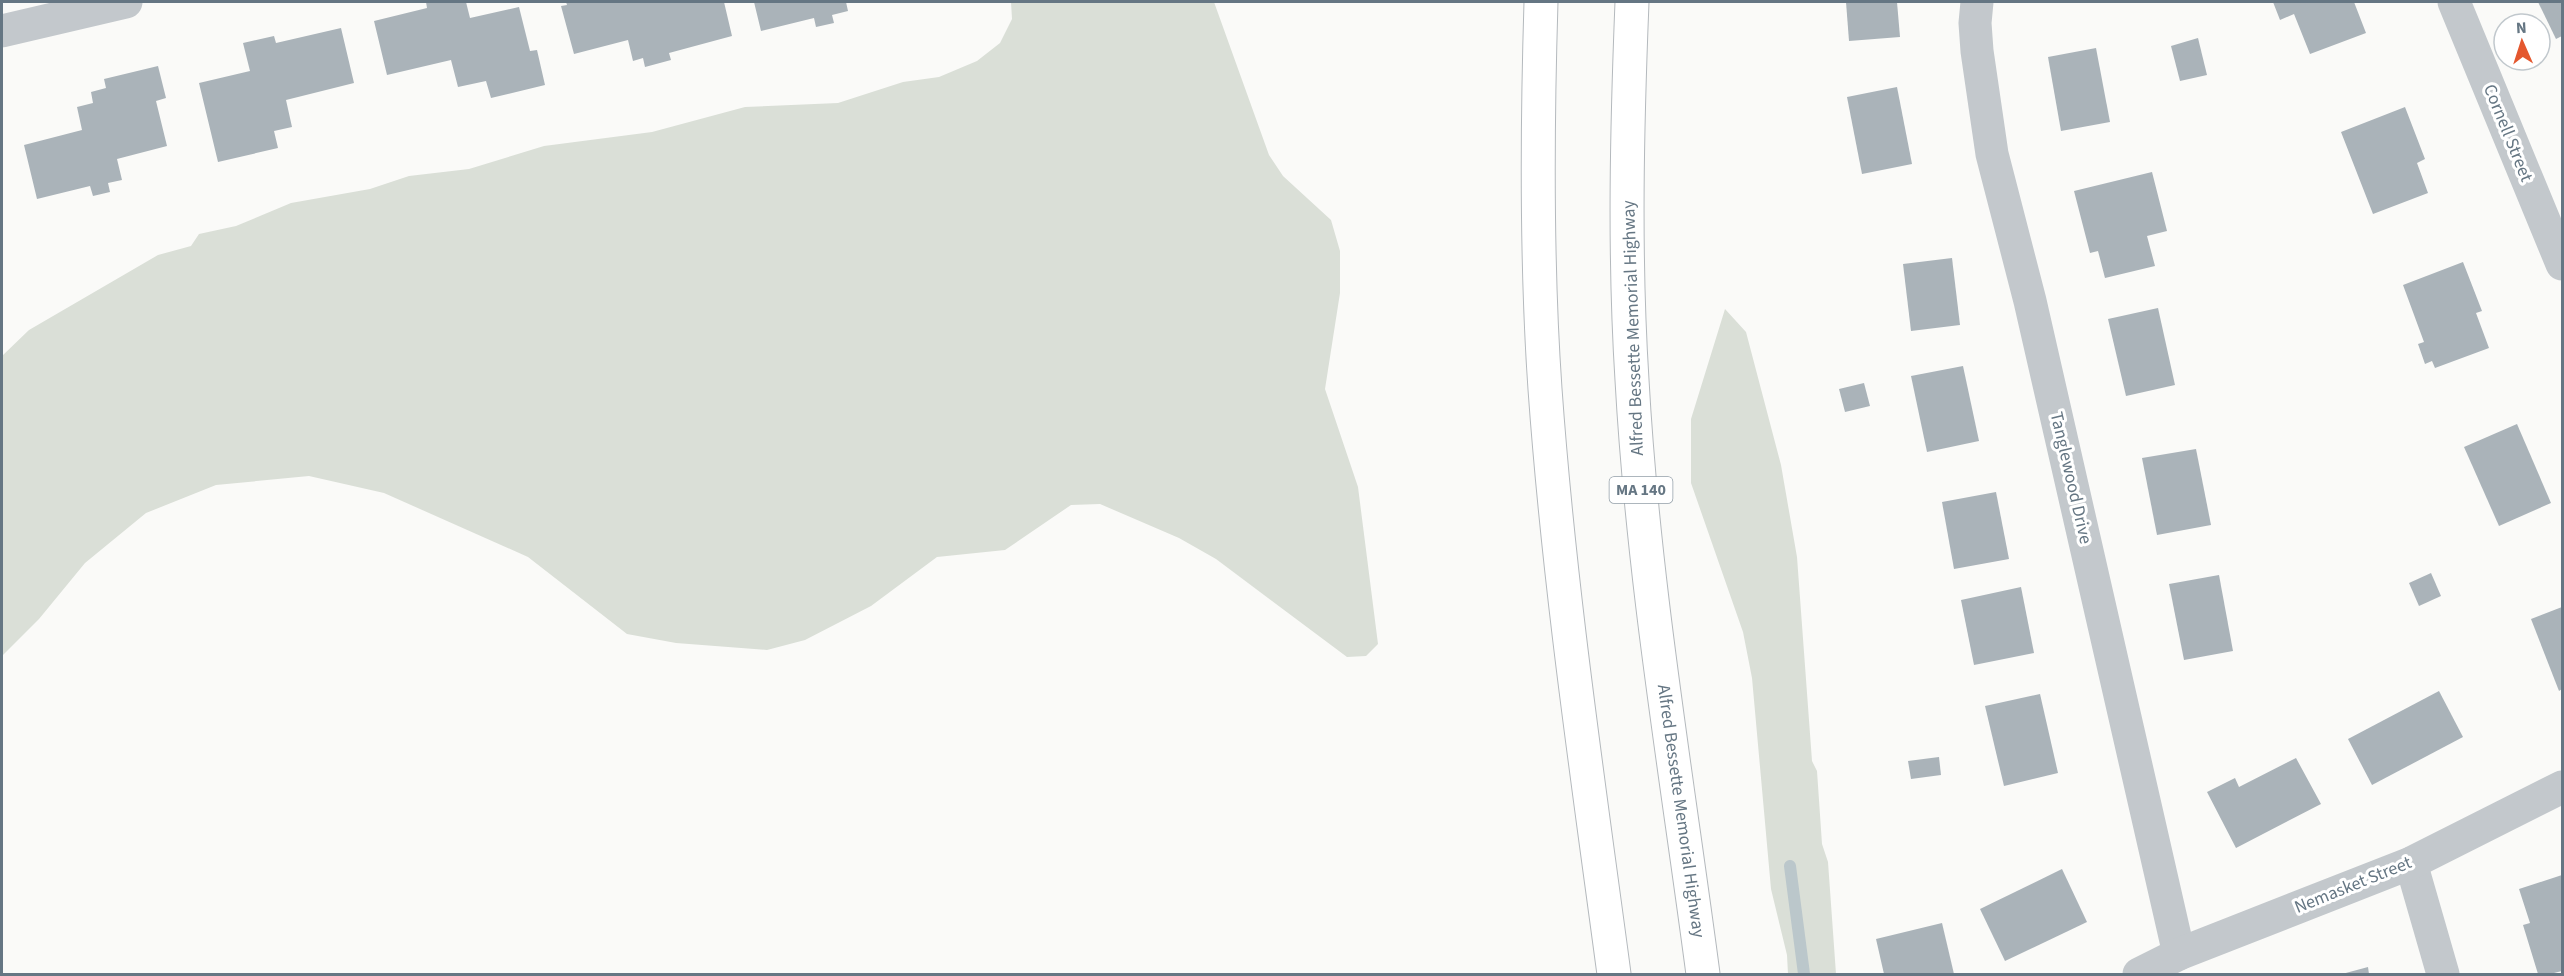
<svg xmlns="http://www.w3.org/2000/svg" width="2564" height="976" font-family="'Source Sans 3',sans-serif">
<rect width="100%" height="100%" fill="#fafaf8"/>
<!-- green -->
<g fill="#dadfd7">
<path d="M 1011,2 L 1214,2 L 1269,155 L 1283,176 L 1331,220 L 1340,251 L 1340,293 L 1325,389 L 1358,487 L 1378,644 L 1366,656 L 1347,657 L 1216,559 L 1179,538 L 1100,504 L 1071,505 L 1005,550 L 937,557 L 871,606 L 805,640 L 767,650 L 676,643 L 627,634 L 528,557 L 384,493 L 309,476 L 216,485 L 146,513 L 85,563 L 39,619 L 2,656 L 2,356 L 29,330 L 158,255 L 191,246 L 199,234 L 236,226 L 291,203 L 370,189 L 409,176 L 469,169 L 544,146 L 652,132 L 745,107 L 838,103 L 903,82 L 939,77 L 977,61 L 1000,43 L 1012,19 Z"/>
<path d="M 1725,309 L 1746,332 L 1781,465 L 1797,557 L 1812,761 L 1817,771 L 1822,844 L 1828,862 L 1836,974 L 1788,974 L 1787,955 L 1771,889 L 1752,678 L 1743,632 L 1691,483 L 1691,419 Z"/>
</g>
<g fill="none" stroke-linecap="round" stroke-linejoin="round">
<!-- stream -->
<path stroke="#bbc7cb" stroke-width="12" d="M 1790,866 L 1804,974"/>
</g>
<!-- building -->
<g fill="#aab3b9">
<path d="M 426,2 L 466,2 L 470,18 L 519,7 L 530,51 L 537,50 L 545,85 L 491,98 L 486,81 L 458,87 L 451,60 L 387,75 L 374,21 L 427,8 Z"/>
<path d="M 566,2 L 724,2 L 732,36 L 669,53 L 671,60 L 645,67 L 643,58 L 633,61 L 628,40 L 574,54 L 561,6 L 567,5 Z"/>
<path d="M 754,2 L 846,2 L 848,11 L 832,15 L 834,23 L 816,27 L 814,18 L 761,31 Z"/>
<path d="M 1846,2 L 1897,2 L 1900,37 L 1849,41 Z"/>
<path d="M 2273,2 L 2354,2 L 2366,33 L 2310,54 L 2294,14 L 2280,20 Z"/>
<path d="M 2538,2 L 2562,2 L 2562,36 L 2556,39 Z"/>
<path d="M 341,28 L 354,83 L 286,100 L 292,127 L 274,131 L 278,148 L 218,162 L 199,83 L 250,71 L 243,43 L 274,36 L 276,43 Z"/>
<path d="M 2198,38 L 2207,75 L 2180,81 L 2171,46 Z"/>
<path d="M 2096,48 L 2110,122 L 2061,131 L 2048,57 Z"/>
<path d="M 158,66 L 166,98 L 156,101 L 167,146 L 117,159 L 122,180 L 108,183 L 110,192 L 93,196 L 90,186 L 37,199 L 24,145 L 82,130 L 77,107 L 93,103 L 91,92 L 106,88 L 104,79 Z"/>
<path d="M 1897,87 L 1912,164 L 1862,174 L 1847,97 Z"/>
<path d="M 2405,107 L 2425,159 L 2417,163 L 2428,193 L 2373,214 L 2341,132 Z"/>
<path d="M 2152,172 L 2167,231 L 2147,236 L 2155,266 L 2105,278 L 2098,251 L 2090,253 L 2074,191 Z"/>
<path d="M 1952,258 L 1960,325 L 1911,331 L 1903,264 Z"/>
<path d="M 2463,262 L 2482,311 L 2476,313 L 2489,348 L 2435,368 L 2432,361 L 2425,364 L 2418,344 L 2424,342 L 2403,285 Z"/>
<path d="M 2158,308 L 2175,385 L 2126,396 L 2108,319 Z"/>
<path d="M 1963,366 L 1979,441 L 1927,452 L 1911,376 Z"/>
<path d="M 1864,383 L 1870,406 L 1845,412 L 1839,389 Z"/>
<path d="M 2517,424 L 2551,503 L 2499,526 L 2464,447 Z"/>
<path d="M 2196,449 L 2211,525 L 2157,535 L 2142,458 Z"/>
<path d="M 1996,492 L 2009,559 L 1954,569 L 1942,502 Z"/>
<path d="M 2431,573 L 2441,596 L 2419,606 L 2409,583 Z"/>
<path d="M 2219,575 L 2233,651 L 2184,660 L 2169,584 Z"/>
<path d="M 2021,587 L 2034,653 L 1974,665 L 1961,600 Z"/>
<path d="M 2562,607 L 2562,689 L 2559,691 L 2531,619 Z"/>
<path d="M 2439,691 L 2463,737 L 2372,785 L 2348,739 Z"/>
<path d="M 2040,694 L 2058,773 L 2004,786 L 1985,706 Z"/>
<path d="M 1939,757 L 1941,775 L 1911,779 L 1908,761 Z"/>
<path d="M 2296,758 L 2321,804 L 2236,848 L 2207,792 L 2235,778 L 2239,787 Z"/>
<path d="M 2062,869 L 2087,922 L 2005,961 L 1980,909 Z"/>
<path d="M 2562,875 L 2562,971 L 2550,974 L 2538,974 L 2523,925 L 2530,923 L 2519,889 Z"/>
<path d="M 1942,923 L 1954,974 L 1884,974 L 1876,939 Z"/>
<path d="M 2368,967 L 2369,974 L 2342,974 Z"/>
</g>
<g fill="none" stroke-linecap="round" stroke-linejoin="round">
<defs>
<g id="highway">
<path d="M 1541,2 C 1537,131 1536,260 1545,389 C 1559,585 1588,780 1614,974"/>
<path d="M 1632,2 C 1627,127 1624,254 1632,380 C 1643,579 1677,777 1703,974"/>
</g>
</defs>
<!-- highway casing -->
<use href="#highway" stroke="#b4b9bd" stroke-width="35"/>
<!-- minor -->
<g stroke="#c3c8cc" stroke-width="33">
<path d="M 1977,2 L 1975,23 L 1977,51 L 1992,154 L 2030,301 L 2179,954"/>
<path d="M 2454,2 L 2562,264"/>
<path d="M 2,31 L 126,2"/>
<path d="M 2411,863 L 2443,974"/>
<path d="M 2139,974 L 2179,954 L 2411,863 L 2562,787"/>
</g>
<!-- highway -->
<use href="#highway" stroke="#fff" stroke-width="33"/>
</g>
<g text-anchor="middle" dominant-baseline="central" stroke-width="6" stroke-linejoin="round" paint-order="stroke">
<!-- shield labels -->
<rect fill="#fff" stroke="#939fa8" stroke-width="1.5" x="1609.5" y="477" width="63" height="26" rx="4.5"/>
<g font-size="16" font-weight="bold" fill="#657683">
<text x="1641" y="490">MA 140</text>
</g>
<!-- street labels -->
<g font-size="18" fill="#657683" stroke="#fff">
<text transform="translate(2508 133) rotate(68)">Cornell Street</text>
<text transform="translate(1633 328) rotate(-92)">Alfred Bessette Memorial Highway</text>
<text transform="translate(2071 478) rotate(77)">Tanglewood Drive</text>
<text transform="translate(1681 811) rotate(82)">Alfred Bessette Memorial Highway</text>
<text transform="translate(2353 885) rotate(-22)">Nemasket Street</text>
</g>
</g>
<!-- border -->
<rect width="2564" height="976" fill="none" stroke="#657683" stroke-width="6"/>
<!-- north arrow -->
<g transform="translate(2522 42) rotate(357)"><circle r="28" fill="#ffffff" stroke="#c1c8cd" stroke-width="1.5"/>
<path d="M0-4.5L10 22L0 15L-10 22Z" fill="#e4572e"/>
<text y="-9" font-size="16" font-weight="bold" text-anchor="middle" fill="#657683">N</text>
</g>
</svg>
